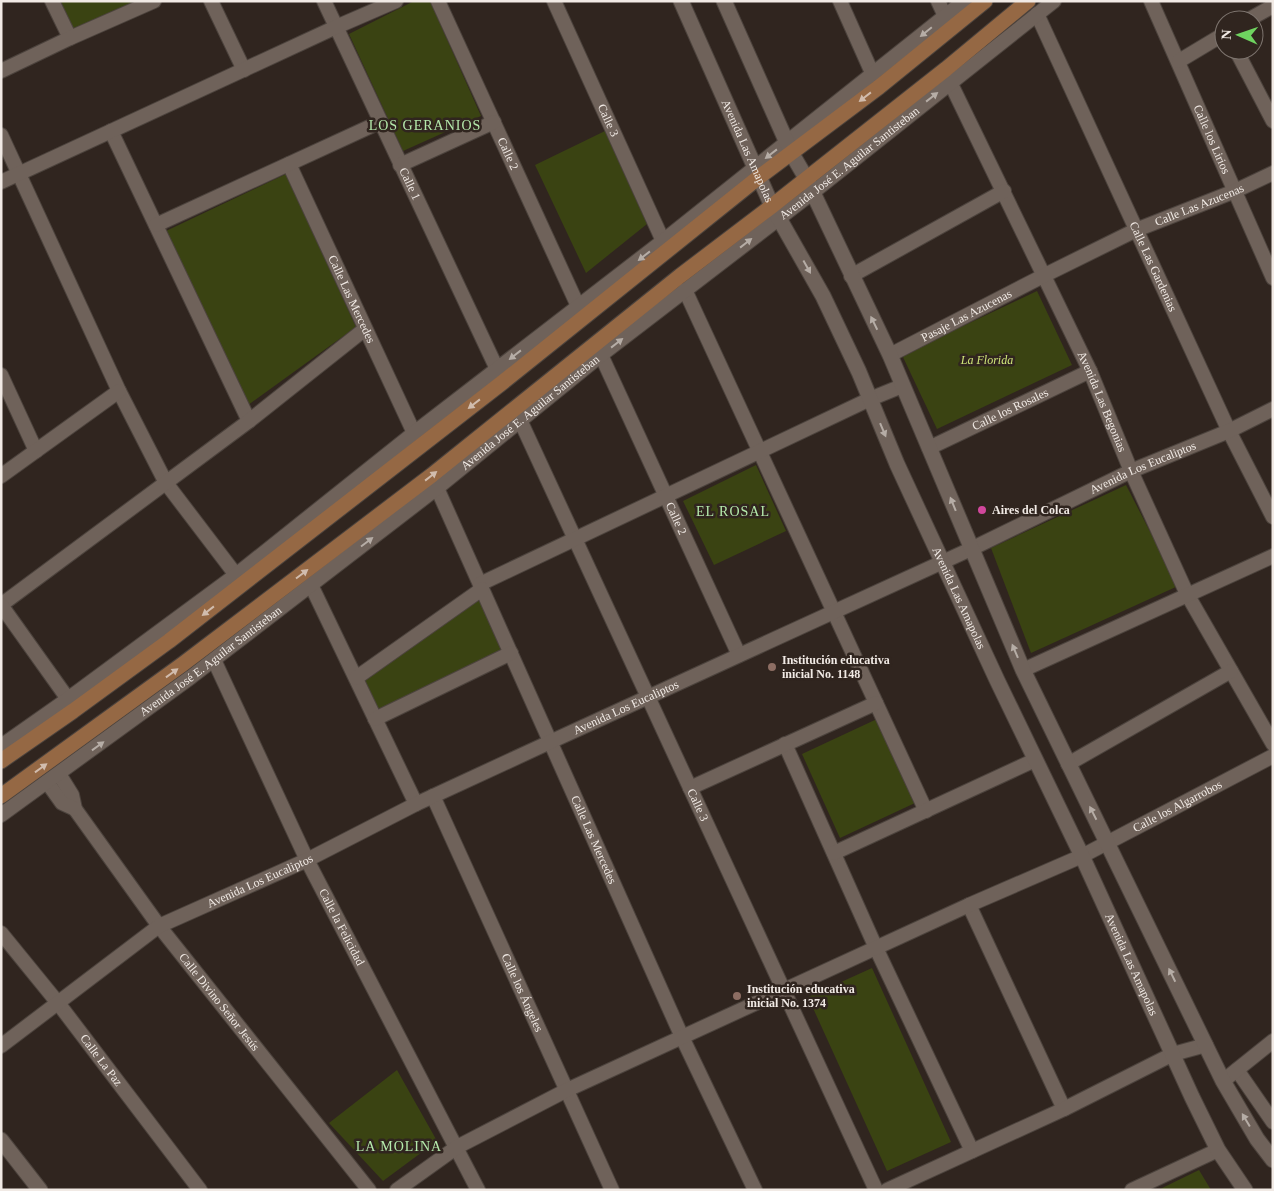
<svg xmlns="http://www.w3.org/2000/svg" width="1274" height="1191" font-family="Georgia,serif">
<rect width="100%" height="100%" fill="#30251f"/>
<!-- green -->
<g fill="#3a4312">
<path d="M 52,1 L 154,1 L 70,38 Z"/>
<path d="M 414,1 L 430,1 L 481,116 L 403,151 L 349,34 Z"/>
<path d="M 605,131 L 647,224 L 586,273 L 535,165 Z"/>
<path d="M 286,174 L 356,327 L 248,405 L 166,231 Z"/>
<path d="M 1037,291 L 1072,365 L 937,429 L 902,355 Z"/>
<path d="M 756,465 L 786,531 L 714,565 L 683,501 Z"/>
<path d="M 1126,485 L 1178,586 L 1031,653 L 991,548 Z"/>
<path d="M 481,596 L 506,655 L 378,712 L 364,679 Z"/>
<path d="M 877,719 L 915,803 L 840,838 L 802,754 Z"/>
<path d="M 872,968 L 951,1142 L 887,1171 L 808,997 Z"/>
<path d="M 397,1070 L 437,1141 L 383,1181 L 329,1123 Z"/>
<path d="M 1199,1170 L 1211,1190 L 1158,1190 Z"/>
</g>
<g fill="none" stroke-linecap="round" stroke-linejoin="round">
<defs>
<g id="minor">
<path d="M 52,1 L 70,38"/>
<path d="M 211,1 L 244,70"/>
<path id="s1" d="M 324,1 L 497,369"/>
<path id="s2" d="M 438,1 L 578,306"/>
<path id="s3" d="M 554,1 L 663,241"/>
<path d="M 840,1 L 873,75"/>
<path d="M 938,1 L 945,16"/>
<path id="s4" d="M 1151,1 L 1273,278"/>
<path id="s5" d="M 1037,14 L 1229,431 L 1273,517"/>
<path d="M 1248,20 L 1273,6"/>
<path d="M 1236,50 L 1273,121"/>
<path d="M 1179,61 L 1224,34"/>
<path d="M 1,71 L 70,38 L 154,1"/>
<path id="s6" d="M 950,82 L 1090,371 L 1131,471 L 1187,594 L 1273,744"/>
<path d="M 111,131 L 249,421"/>
<path d="M 1,135 L 119,391 L 166,483 L 236,575"/>
<path id="s7" d="M 289,164 L 414,433"/>
<path d="M 400,165 L 494,122"/>
<path d="M 1,182 L 336,27 L 396,1"/>
<path d="M 156,225 L 380,122"/>
<path d="M 851,276 L 1004,191"/>
<path d="M 685,290 L 926,811"/>
<path id="s8" d="M 601,355 L 739,655"/>
<path id="s9" d="M 890,355 L 1045,275 L 1136,230 L 1235,191 L 1273,173"/>
<path d="M 1,375 L 36,451"/>
<path id="s10" d="M 520,420 L 876,1190"/>
<path id="s11" d="M 929,448 L 1090,371"/>
<path d="M 1,476 L 119,391"/>
<path id="s12" d="M 437,488 L 682,1037 L 755,1190"/>
<path d="M 480,584 L 870,399 L 902,386"/>
<path d="M 311,585 L 416,804"/>
<path d="M 1,605 L 249,421 L 365,329"/>
<path d="M 1,605 L 68,699"/>
<path id="s13" d="M 214,660 L 307,860 L 478,1190"/>
<path d="M 1023,670 L 1273,556"/>
<path d="M 356,678 L 482,589"/>
<path d="M 375,719 L 511,653"/>
<path d="M 785,744 L 876,948 L 972,1151"/>
<path d="M 1,746 L 68,699 L 236,575 L 414,433 L 663,241 L 964,1"/>
<path d="M 1068,764 L 1231,671"/>
<path id="s14" d="M 59,774 L 72,795 L 75,809 L 159,926 L 369,1190"/>
<path d="M 47,782 L 62,803 L 75,809"/>
<path d="M 690,788 L 876,703"/>
<path id="s15" d="M 433,796 L 612,1190"/>
<path id="s16" d="M 1,815 L 191,677 L 437,488 L 601,355 L 812,193 L 1054,1"/>
<path d="M 834,853 L 1035,760"/>
<path d="M 969,905 L 1064,1109"/>
<path id="s17" d="M 1,933 L 58,1003 L 200,1190"/>
<path id="s18" d="M 1,1046 L 159,926 L 307,860 L 416,804 L 550,742 L 971,549 L 1131,471 L 1229,431 L 1273,409"/>
<path d="M 1237,1070 L 1273,1122"/>
<path d="M 1223,1081 L 1273,1041"/>
<path id="s19" d="M 397,1190 L 457,1147 L 567,1090 L 969,905 L 1082,856 L 1273,756"/>
<path d="M 887,1190 L 1064,1109 L 1173,1054 L 1206,1045"/>
<path d="M 1132,1190 L 1218,1150"/>
</g>
<g id="tertiary">
<path id="s20" d="M 681,1 L 772,206 L 823,296 L 859,372 L 897,464 L 997,680 L 1082,856 L 1192,1097 L 1218,1150 L 1245,1190"/>
<path d="M 724,1 L 792,154 L 806,178 L 890,355 L 1023,670 L 1223,1081 L 1257,1139 L 1273,1160"/>
<path d="M 1,1140 L 40,1190"/>
</g>
<g id="secondary">
<path d="M 1,761 L 73,711 L 169,641 L 503,382 L 759,177 L 879,87 L 985,1"/>
<path d="M 1,796 L 183,664 L 432,475 L 680,276 L 772,206 L 946,69 L 1028,1"/>
</g>
</defs>
<!-- minor casing -->
<use href="#minor" stroke="#4c433d" stroke-width="16"/>
<!-- tertiary casing -->
<use href="#tertiary" stroke="#4c433d" stroke-width="17"/>
<!-- secondary casing -->
<use href="#secondary" stroke="#4c433d" stroke-width="17"/>
<!-- minor -->
<use href="#minor" stroke="#6f625a" stroke-width="14"/>
<!-- tertiary -->
<use href="#tertiary" stroke="#6f625a" stroke-width="15"/>
<!-- secondary -->
<use href="#secondary" stroke="#956844" stroke-width="15"/>
</g>
<!-- one-way arrows -->
<defs><path id="oneway-solid" d="M-6-.8H1V-3.2L6.5 0L1 3.2V.8H-6Z" transform="scale(1.25)"/></defs>
<g fill="#b6ada6">
<use href="#oneway-solid" transform="translate(926 32) rotate(141)"/>
<use href="#oneway-solid" transform="translate(932 97) rotate(-38)"/>
<use href="#oneway-solid" transform="translate(771 154) rotate(142)"/>
<use href="#oneway-solid" transform="translate(746 243) rotate(-38)"/>
<use href="#oneway-solid" transform="translate(644 256) rotate(142)"/>
<use href="#oneway-solid" transform="translate(807 267) rotate(61)"/>
<use href="#oneway-solid" transform="translate(874 323) rotate(-116)"/>
<use href="#oneway-solid" transform="translate(617 343) rotate(-38)"/>
<use href="#oneway-solid" transform="translate(515 355) rotate(142)"/>
<use href="#oneway-solid" transform="translate(883 430) rotate(67)"/>
<use href="#oneway-solid" transform="translate(953 504) rotate(-112)"/>
<use href="#oneway-solid" transform="translate(367 542) rotate(-37)"/>
<use href="#oneway-solid" transform="translate(1015 651) rotate(-113)"/>
<use href="#oneway-solid" transform="translate(98 746) rotate(-36)"/>
<use href="#oneway-solid" transform="translate(1093 813) rotate(-117)"/>
<use href="#oneway-solid" transform="translate(1172 975) rotate(-116)"/>
<use href="#oneway-solid" transform="translate(1246 1120) rotate(-121)"/>
</g>
<g fill="#d1bcad">
<use href="#oneway-solid" transform="translate(865 97) rotate(142)"/>
<use href="#oneway-solid" transform="translate(474 404) rotate(142)"/>
<use href="#oneway-solid" transform="translate(431 476) rotate(-38)"/>
<use href="#oneway-solid" transform="translate(302 574) rotate(-37)"/>
<use href="#oneway-solid" transform="translate(208 611) rotate(142)"/>
<use href="#oneway-solid" transform="translate(172 673) rotate(-36)"/>
<use href="#oneway-solid" transform="translate(41 768) rotate(-36)"/>
</g>
<!-- markers -->
<circle fill="#d1479c" stroke="#30251f" stroke-width="2" cx="982" cy="510" r="5"/>
<g fill="#8d6e63" stroke="#30251f" stroke-width="2">
<circle cx="772" cy="667" r="5"/>
<circle cx="737" cy="996" r="5"/>
</g>
<g text-anchor="middle" dominant-baseline="central" stroke-width="5" stroke-linejoin="round" paint-order="stroke">
<!-- street labels -->
<g font-size="12" fill="#f1eae5" stroke="#30251f">
<text stroke="none"><textPath href="#s3" startOffset="131">Calle 3</textPath></text>
<text stroke="none"><textPath href="#s4" startOffset="151">Calle los Lirios</textPath></text>
<text stroke="none"><textPath href="#s20" startOffset="164">Avenida Las Amapolas</textPath></text>
<text stroke="none"><textPath href="#s2" startOffset="168">Calle 2</textPath></text>
<text stroke="none"><textPath href="#s16" startOffset="1070">Avenida José E. Aguilar Santisteban</textPath></text>
<text stroke="none"><textPath href="#s1" startOffset="202">Calle 1</textPath></text>
<text stroke="none"><textPath href="#s9" startOffset="344">Calle Las Azucenas</textPath></text>
<text stroke="none"><textPath href="#s5" startOffset="278">Calle Las Gardenias</textPath></text>
<text stroke="none"><textPath href="#s7" startOffset="149">Calle Las Mercedes</textPath></text>
<text stroke="none"><textPath href="#s9" startOffset="86">Pasaje Las Azucenas</textPath></text>
<text stroke="none"><textPath href="#s6" startOffset="354">Avenida Las Begonias</textPath></text>
<text stroke="none"><textPath href="#s11" startOffset="90">Calle los Rosales</textPath></text>
<text stroke="none"><textPath href="#s16" startOffset="665">Avenida José E. Aguilar Santisteban</textPath></text>
<text stroke="none"><textPath href="#s18" startOffset="1284">Avenida Los Eucaliptos</textPath></text>
<text stroke="none"><textPath href="#s8" startOffset="180">Calle 2</textPath></text>
<text stroke="none"><textPath href="#s20" startOffset="659">Avenida Las Amapolas</textPath></text>
<text stroke="none"><textPath href="#s16" startOffset="260">Avenida José E. Aguilar Santisteban</textPath></text>
<text stroke="none"><textPath href="#s18" startOffset="714">Avenida Los Eucaliptos</textPath></text>
<text stroke="none"><textPath href="#s10" startOffset="424">Calle 3</textPath></text>
<text stroke="none"><textPath href="#s19" startOffset="871">Calle los Algarrobos</textPath></text>
<text stroke="none"><textPath href="#s12" startOffset="385">Calle Las Mercedes</textPath></text>
<text stroke="none"><textPath href="#s18" startOffset="309">Avenida Los Eucaliptos</textPath></text>
<text stroke="none"><textPath href="#s13" startOffset="296">Calle la Felicidad</textPath></text>
<text stroke="none"><textPath href="#s20" startOffset="1064">Avenida Las Amapolas</textPath></text>
<text stroke="none"><textPath href="#s15" startOffset="216">Calle los Ángeles</textPath></text>
<text stroke="none"><textPath href="#s14" startOffset="280">Calle Divino Señor Jesús</textPath></text>
<text stroke="none"><textPath href="#s17" startOffset="162">Calle La Paz</textPath></text>
</g>
<!-- park labels -->
<g font-size="12" font-style="italic" fill="#d0e67a" stroke="#30251f">
<text x="987" y="360">La Florida</text>
</g>
<!-- poi labels -->
<g font-size="12" font-weight="bold" fill="#f1eae5" stroke="#30251f" text-anchor="start">
<text x="992" y="510">Aires del Colca</text>
<text x="782" y="660">Institución educativa<tspan x="782" dy="14">inicial No. 1148</tspan></text>
<text x="747" y="989">Institución educativa<tspan x="747" dy="14">inicial No. 1374</tspan></text>
</g>
<!-- neighbourhood labels -->
<g font-size="14" letter-spacing="1" fill="#b5eaac" stroke="#30251f">
<text x="425" y="125">LOS GERANIOS</text>
<text x="733" y="511">EL ROSAL</text>
<text x="399" y="1146">LA MOLINA</text>
</g>
</g>
<!-- border -->
<rect width="1274" height="1191" fill="none" stroke="#f1eae5" stroke-width="5"/>
<!-- north arrow -->
<g transform="translate(1239 35) rotate(272)"><circle r="24" fill="#30251f" stroke="#7d746e"/>
<path d="M0-4L9 19L0 12L-9 19Z" fill="#6fd360"/>
<text y="-8" font-size="14" font-weight="bold" text-anchor="middle" fill="#f1eae5">N</text>
</g>
</svg>
